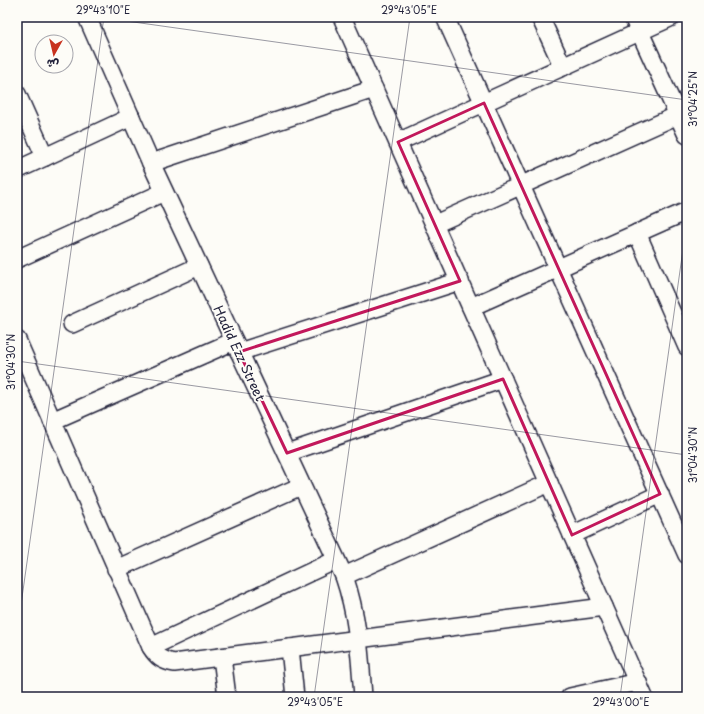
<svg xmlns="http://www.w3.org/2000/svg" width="704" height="714" font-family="'Playpen Sans','Playpen Sans Arabic',sans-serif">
<rect width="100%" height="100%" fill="#fdfcf7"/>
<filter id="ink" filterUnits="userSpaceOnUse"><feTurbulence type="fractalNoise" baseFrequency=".025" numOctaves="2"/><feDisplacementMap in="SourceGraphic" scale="8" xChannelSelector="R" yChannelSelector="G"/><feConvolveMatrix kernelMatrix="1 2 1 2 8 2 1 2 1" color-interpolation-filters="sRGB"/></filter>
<g filter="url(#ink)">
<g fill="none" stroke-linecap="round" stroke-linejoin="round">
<defs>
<g id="minor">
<path d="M 87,17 L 151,163 L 344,576 C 358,617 360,655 363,697"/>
<path d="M 342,17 L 644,697"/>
<path d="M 445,17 L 687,555"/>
<path d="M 540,17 L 563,67"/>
<path d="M 633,17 L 687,135"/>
<path d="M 17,94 L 45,157"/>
<path d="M 398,142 L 672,17"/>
<path d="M 151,163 L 374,89"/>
<path d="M 17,170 L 131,117"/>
<path d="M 435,224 L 687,111"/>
<path d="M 637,233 L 687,347"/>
<path d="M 17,259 L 164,192"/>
<path d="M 471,307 L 687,211"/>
<path d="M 72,324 L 199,266"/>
<path d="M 17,340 L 151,647 C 157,657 163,661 174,663 L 604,607"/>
<path d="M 239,352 L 460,281"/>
<path d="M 52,421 L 234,341"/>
<path d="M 287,453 L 503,379"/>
<path d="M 572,535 L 660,494"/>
<path d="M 116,569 L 301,486"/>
<path d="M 344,576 L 549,483"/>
<path d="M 151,647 L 336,560"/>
<path d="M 290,648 L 295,697"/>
<path d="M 222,657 L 227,697"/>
<path d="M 570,697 L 638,682"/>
</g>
</defs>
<!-- minor casing -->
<use href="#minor" stroke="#22223b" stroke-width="20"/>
<!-- minor -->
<use href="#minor" stroke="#fdfcf7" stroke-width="17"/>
</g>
</g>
<!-- marked area -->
<path fill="none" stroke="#c2185b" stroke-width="3" stroke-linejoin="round" d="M 484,103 L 660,494 L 572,535 L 503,379 L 287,453 L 239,352 L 460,281 L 398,142 Z"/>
<!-- ticks -->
<path fill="none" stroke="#22223b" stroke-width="1" stroke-opacity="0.45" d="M 98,17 L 687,100M 17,361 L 687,455M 17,633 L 104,17M 314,697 L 410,17M 620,697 L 687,221"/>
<g text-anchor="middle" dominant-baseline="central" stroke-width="3.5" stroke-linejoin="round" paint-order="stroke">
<!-- street labels -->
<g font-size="13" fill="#22223b" stroke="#fdfcf7">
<text transform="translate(240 353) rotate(65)">Hadid Ezz Street</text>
</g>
</g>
<!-- margin -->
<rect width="704" height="714" fill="none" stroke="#fdfcf7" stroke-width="44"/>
<!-- north arrow -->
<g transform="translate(54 54) rotate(188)"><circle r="19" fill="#fdfcf7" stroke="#a5a5ac"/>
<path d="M0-3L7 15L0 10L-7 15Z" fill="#c8321e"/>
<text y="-6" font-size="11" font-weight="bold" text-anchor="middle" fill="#22223b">ش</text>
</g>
<rect x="22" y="22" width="660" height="670" fill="none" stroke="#22223b" stroke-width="1.5"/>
<g font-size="10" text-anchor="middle" fill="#22223b">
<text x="103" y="14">29°43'10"E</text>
<text x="409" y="14">29°43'05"E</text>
<text transform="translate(693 99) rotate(-90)" y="4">31°04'25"N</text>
<text transform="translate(11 362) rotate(-90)" y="4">31°04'30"N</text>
<text transform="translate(693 455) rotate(-90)" y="4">31°04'30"N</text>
<text x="315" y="706">29°43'05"E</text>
<text x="621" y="706">29°43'00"E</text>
</g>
</svg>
